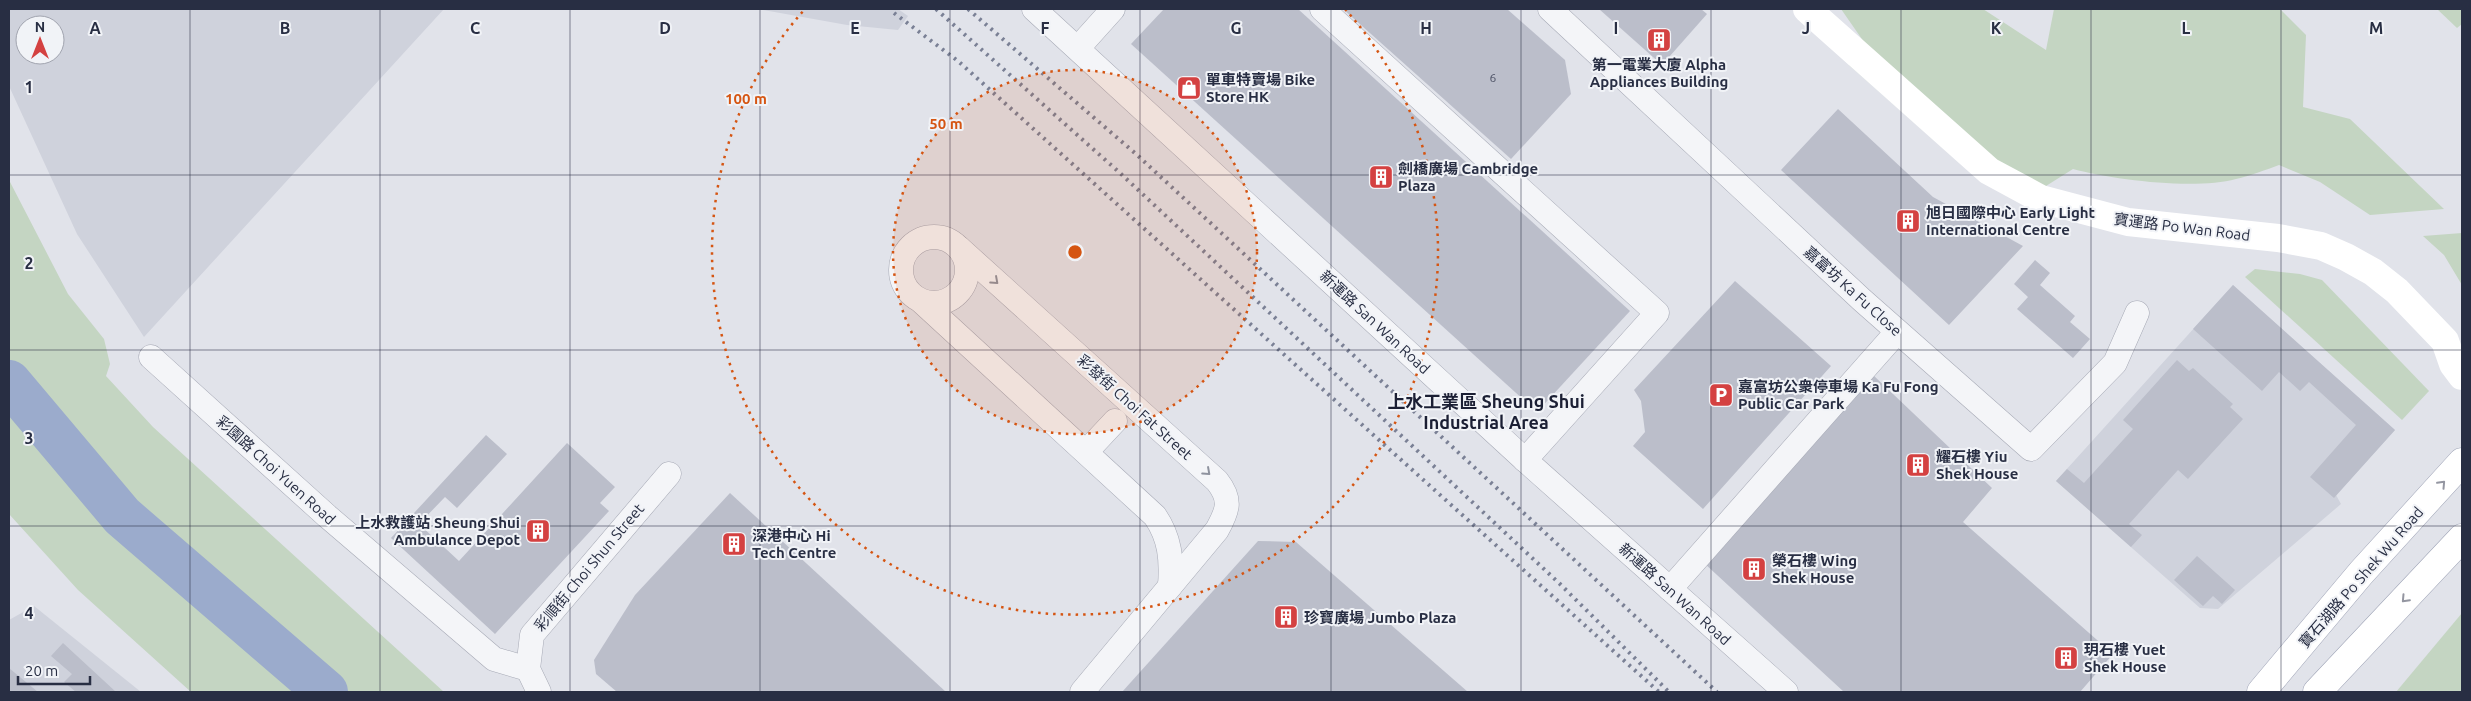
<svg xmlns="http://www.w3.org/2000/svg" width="2471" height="701" font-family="Ubuntu,'Noto Sans SC',sans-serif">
<rect width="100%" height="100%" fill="#e1e3ea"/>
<!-- built -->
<g fill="#cfd2dc" fill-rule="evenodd">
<path d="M 9,9 L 444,9 L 144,337 L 77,234 L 9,86 ZM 25,25 L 55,25 L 55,55 L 25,55 Z"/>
<path d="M 758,9 L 898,9 L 908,16 L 898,30 L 847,25 Z"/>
<path d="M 2233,285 L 2395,430 L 2336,495 L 2341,504 L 2218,609 L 2200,608 L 2056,481 Z"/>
<path d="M 34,606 L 141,692 L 9,692 L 9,620 Z"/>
</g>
<!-- green -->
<g fill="#c4d5c2">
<path d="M 1841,9 L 1983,9 L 2046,50 L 2054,9 L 2280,9 L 2306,35 L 2303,107 L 2350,119 L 2444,209 L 2370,215 L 2320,182 L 2279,165 C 2265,170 2250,176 2236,179 C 2195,190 2114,180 2073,169 L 2046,186 L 2048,215 L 1953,157 L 1849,65 L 1873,55 Z"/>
<path d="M 2437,9 L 2462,9 L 2462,24 L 2457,28 Z"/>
<path d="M 9,180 L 68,294 L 104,339 L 110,364 L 106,376 L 153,427 L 444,692 L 191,692 L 78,590 L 9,514 Z"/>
<path d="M 2462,233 L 2462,285 L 2444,255 L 2423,236 Z"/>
<path d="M 2255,269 L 2300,274 L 2322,280 L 2429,391 L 2402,420 L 2245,277 Z"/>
<path d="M 2462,613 L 2462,692 L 2396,692 Z"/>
</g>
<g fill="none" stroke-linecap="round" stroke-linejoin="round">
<!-- river -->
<path stroke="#9babcc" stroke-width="44" d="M 9,382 L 122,516 L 326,692"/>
</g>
<!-- building -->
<g fill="#bbbeca">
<path d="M 1164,9 L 1298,9 L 1630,311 L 1537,412 L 1131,44 Z"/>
<path d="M 1343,9 L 1507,9 L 1565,60 L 1571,94 L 1511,159 Z"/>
<path d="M 1599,9 L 1701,9 L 1707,14 L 1662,65 Z"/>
<path d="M 1838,109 L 1933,197 L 2023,246 L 1949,325 L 1781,170 Z"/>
<path d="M 2035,260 L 2050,273 L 2040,285 L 2075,316 L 2070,322 L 2090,339 L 2073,358 L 2017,309 L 2028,297 L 2014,284 Z"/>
<path d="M 1735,281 L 1831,366 L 1703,509 L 1633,446 L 1645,432 L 1641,401 L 1634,390 Z"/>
<path d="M 2233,285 L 2395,430 L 2334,498 L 2310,477 L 2356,425 L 2309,382 L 2300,391 L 2279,372 L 2262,391 L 2193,329 Z"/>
<path d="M 2177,360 L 2189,371 L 2193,368 L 2233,404 L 2230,407 L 2243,419 L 2188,479 L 2178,470 L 2129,524 L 2142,535 L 2131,547 L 2056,481 L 2067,469 L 2084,483 L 2133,429 L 2123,420 Z"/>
<path d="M 1873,375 L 1992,488 L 1963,522 L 2113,654 L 2080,692 L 1844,692 L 1704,563 Z"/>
<path d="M 486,435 L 507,454 L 457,508 L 445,497 L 419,524 L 459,561 L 567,443 L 615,487 L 600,503 L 609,511 L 495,634 L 391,538 Z"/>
<path d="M 730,493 L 946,692 L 617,692 L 596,674 L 594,660 L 635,595 Z"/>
<path d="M 1258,541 L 1296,542 L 1468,692 L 1122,692 Z"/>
<path d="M 2197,556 L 2235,590 L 2222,604 L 2213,596 L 2203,606 L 2174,580 Z"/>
<path d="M 63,643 L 116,692 L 76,692 L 64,682 L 72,674 L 51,656 Z"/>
<path d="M 9,668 L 38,692 L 9,692 Z"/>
</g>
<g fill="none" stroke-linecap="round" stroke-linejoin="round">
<defs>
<g id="street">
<path d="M 1034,9 L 1525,460 L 1786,692"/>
<path d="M 1322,9 L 1657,313 L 1525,460"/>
<path d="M 1550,9 L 1862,300 L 2031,449 L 2115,363 L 2137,313"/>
<path d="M 1078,48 L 1113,9"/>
<circle cx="934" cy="270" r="33"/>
<path d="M 959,248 L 1217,481 C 1232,500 1228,510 1217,530 L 1082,692"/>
<path d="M 922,302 L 1155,516 C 1170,538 1172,559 1170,586"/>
<path d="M 151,357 L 327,516 L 494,659 L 528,669"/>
<path d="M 1087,451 L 1115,421"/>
<path d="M 1670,589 L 1897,332"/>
<path d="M 539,692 L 528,669 L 532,635 L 669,474"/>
</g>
<g id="primary">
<path d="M 2261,692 L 2361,573 L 2462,462"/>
<path d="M 2317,692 L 2462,538"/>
</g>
</defs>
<!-- street casing -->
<use href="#street" stroke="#a6a9b5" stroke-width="25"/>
<!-- primary casing -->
<use href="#primary" stroke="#a0a5b7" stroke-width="29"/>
<!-- street -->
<use href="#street" stroke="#f4f5f8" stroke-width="24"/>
<!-- secondary -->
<path stroke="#fff" stroke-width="28" d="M 1807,9 L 1989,171 L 2041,199 L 2128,222 L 2278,238 L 2321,246 L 2346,257 L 2373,272 L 2397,291 L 2445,341 L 2453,364 L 2462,376"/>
<!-- primary -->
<use href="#primary" stroke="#fff" stroke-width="28"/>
<!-- rail -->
<g stroke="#7a8095" stroke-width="4" stroke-dasharray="2.5 5" stroke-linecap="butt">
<path d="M 936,9 L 1120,173 L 1560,584 L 1669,692"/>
<path d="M 968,9 L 1136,154 L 1717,692"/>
<path d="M 894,13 L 958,61 L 1659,692"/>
</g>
</g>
<!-- one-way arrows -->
<defs><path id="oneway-chevron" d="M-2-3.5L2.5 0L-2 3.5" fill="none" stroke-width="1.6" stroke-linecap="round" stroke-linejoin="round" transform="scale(1.25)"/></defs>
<g stroke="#8e929e">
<use href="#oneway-chevron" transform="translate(995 281) rotate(42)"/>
<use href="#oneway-chevron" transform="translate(1207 472) rotate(42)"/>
</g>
<g stroke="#9496a1">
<use href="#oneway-chevron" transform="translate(2442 484) rotate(-47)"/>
<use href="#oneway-chevron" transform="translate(2405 599) rotate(133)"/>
</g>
<!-- grid -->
<path fill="none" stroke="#282e43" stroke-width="1" stroke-opacity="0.55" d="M 190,9 L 190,692M 380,9 L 380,692M 570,9 L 570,692M 760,9 L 760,692M 950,9 L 950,692M 1140,9 L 1140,692M 1331,9 L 1331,692M 1521,9 L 1521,692M 1711,9 L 1711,692M 1901,9 L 1901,692M 2091,9 L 2091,692M 2281,9 L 2281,692M 9,175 L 2462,175M 9,350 L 2462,350M 9,526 L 2462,526"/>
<!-- distance rings -->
<circle cx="1075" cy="252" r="182" fill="#d55512" fill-opacity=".12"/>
<g fill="none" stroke="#d55512" stroke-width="2.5" stroke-dasharray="2.5 5">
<circle cx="1075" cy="252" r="182"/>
<path d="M1345 9A363 363 0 1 1 805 9"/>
</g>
<!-- icons -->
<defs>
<symbol id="building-square" viewBox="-11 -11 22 22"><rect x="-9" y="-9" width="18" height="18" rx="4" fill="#d44141" stroke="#f1f3f7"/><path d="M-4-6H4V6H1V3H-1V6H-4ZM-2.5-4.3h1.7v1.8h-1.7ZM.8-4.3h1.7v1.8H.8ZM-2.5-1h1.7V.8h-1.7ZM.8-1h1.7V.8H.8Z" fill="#fff"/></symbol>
<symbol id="shop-square" viewBox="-11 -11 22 22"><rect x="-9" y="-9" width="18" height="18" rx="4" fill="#d44141" stroke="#f1f3f7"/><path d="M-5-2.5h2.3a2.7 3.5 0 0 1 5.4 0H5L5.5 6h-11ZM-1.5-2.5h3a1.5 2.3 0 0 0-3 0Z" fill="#fff"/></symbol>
<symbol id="parking-square" viewBox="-11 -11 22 22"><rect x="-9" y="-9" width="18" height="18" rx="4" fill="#d44141" stroke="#f1f3f7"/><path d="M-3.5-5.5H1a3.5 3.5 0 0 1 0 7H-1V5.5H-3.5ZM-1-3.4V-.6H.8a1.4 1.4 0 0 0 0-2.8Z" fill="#fff"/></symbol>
</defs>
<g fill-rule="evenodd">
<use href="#building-square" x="1645" y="26" width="28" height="28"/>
<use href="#shop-square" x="1175" y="74" width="28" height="28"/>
<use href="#building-square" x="1367" y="163" width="28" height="28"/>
<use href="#building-square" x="1894" y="207" width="28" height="28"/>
<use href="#parking-square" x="1707" y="381" width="28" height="28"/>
<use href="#building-square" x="1904" y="451" width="28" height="28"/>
<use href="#building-square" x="524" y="517" width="28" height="28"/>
<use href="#building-square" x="720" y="530" width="28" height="28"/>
<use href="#building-square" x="1740" y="555" width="28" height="28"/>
<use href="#building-square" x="1272" y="603" width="28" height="28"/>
<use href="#building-square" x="2052" y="644" width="28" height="28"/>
</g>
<g text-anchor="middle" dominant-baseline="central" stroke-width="4" stroke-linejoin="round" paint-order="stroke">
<!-- number labels -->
<g font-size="12" fill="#4d5265">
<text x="1493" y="77">6</text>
</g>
<!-- poi labels -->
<g font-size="15" font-weight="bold" fill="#282e43" stroke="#f1f3f7" text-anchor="start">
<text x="1659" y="64" text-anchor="middle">第一電業大廈 Alpha<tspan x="1659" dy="17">Appliances Building</tspan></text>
<text x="1206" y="79">單車特賣場 Bike<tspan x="1206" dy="17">Store HK</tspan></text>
<text x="1398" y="168">劍橋廣場 Cambridge<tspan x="1398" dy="17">Plaza</tspan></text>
<text x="1926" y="212">旭日國際中心 Early Light<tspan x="1926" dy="17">International Centre</tspan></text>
<text x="1738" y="386">嘉富坊公衆停車場 Ka Fu Fong<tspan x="1738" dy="17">Public Car Park</tspan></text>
<text x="1936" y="456">耀石樓 Yiu<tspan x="1936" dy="17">Shek House</tspan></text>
<text x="520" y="522" text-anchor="end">上水救護站 Sheung Shui<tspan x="520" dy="17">Ambulance Depot</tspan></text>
<text x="752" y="535">深港中心 Hi<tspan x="752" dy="17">Tech Centre</tspan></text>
<text x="1772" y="560">榮石樓 Wing<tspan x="1772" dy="17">Shek House</tspan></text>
<text x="1304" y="617">珍寶廣場 Jumbo Plaza</text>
<text x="2084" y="649">玥石樓 Yuet<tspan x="2084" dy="17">Shek House</tspan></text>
</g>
<!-- street labels -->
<g font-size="15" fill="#282e43" stroke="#f1f3f7">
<text transform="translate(2182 227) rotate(7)">寶運路 Po Wan Road</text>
<text transform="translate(1853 291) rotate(42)">嘉富坊 Ka Fu Close</text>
<text transform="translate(1375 322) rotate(43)">新運路 San Wan Road</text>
<text transform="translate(1135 407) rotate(42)">彩發街 Choi Fat Street</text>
<text transform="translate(276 470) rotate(42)">彩園路 Choi Yuen Road</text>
<text transform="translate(589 567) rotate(-50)">彩順街 Choi Shun Street</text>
<text transform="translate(2361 577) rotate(-49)">寶石湖路 Po Shek Wu Road</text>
<text transform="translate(1675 594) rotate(42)">新運路 San Wan Road</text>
</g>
<!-- quarter labels -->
<g font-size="18" font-weight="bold" fill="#1b1f34" stroke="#f1f3f7">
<text x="1486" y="401">上水工業區 Sheung Shui<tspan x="1486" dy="21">Industrial Area</tspan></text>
</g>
</g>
<g font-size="16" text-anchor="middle" font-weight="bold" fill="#282e43" stroke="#f1f3f7" stroke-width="4" stroke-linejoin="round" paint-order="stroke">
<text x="95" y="34">A</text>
<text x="285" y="34">B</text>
<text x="475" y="34">C</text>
<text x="665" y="34">D</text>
<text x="855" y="34">E</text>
<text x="1045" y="34">F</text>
<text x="1236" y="34">G</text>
<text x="1426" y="34">H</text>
<text x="1616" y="34">I</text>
<text x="1806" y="34">J</text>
<text x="1996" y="34">K</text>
<text x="2186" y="34">L</text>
<text x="2376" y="34">M</text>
<text x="29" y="93">1</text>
<text x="29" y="269">2</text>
<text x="29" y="444">3</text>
<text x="29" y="619">4</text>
</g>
<circle cx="1075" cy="252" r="8" fill="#d55512" stroke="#f1f3f7" stroke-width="2.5"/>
<g font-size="15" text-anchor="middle" font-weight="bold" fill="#d55512" stroke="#f1f3f7" stroke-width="4" stroke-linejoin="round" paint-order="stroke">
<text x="746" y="104">100 m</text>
<text x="946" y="129">50 m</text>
</g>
<!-- border -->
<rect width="2471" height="701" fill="none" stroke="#282e43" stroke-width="20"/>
<!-- north arrow -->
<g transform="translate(40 40)"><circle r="24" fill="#f1f3f7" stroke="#a1a4af"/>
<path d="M0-4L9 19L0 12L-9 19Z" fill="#d44141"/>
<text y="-8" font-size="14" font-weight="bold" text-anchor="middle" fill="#282e43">N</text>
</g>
<!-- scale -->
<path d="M18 676v8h72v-8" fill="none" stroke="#282e43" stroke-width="2.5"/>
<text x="25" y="676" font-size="15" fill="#282e43" stroke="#f1f3f7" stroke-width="4" paint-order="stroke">20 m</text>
</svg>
